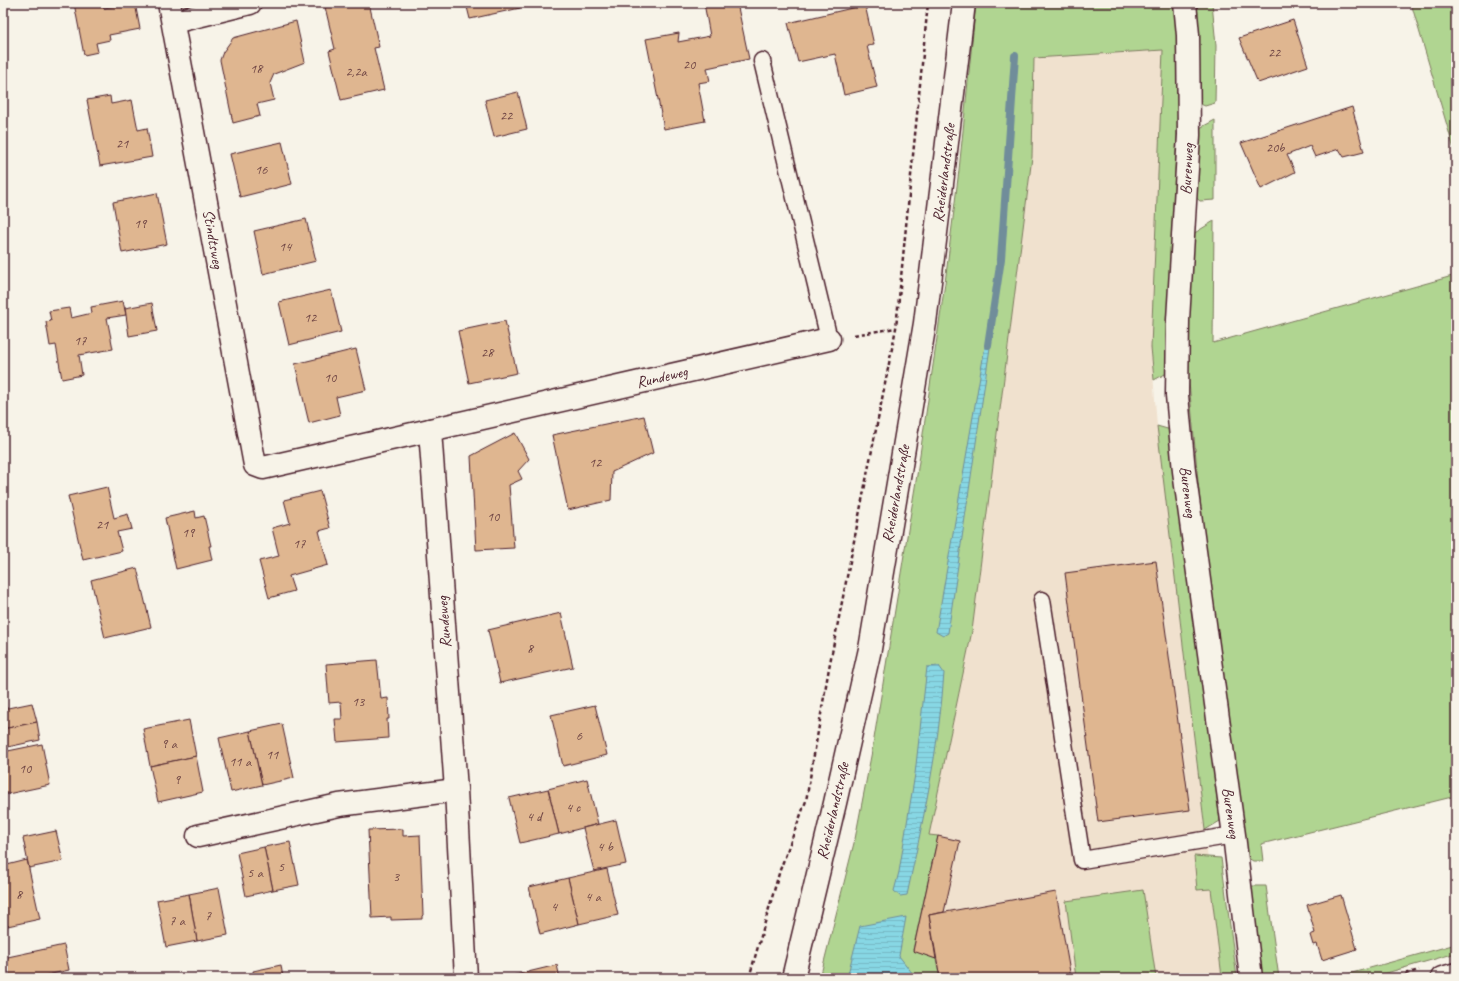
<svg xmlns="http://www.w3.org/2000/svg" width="1459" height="981" font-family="Caveat,sans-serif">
<defs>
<pattern id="water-rules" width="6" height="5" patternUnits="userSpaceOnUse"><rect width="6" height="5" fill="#87d7e4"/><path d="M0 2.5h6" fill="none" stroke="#76b8c4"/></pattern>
</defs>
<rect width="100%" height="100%" fill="#f7f3e8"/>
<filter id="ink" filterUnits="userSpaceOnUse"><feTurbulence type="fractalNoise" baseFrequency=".025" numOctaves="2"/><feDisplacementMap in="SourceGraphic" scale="8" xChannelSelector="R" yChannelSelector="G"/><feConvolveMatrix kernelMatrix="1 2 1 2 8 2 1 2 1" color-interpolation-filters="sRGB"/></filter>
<g filter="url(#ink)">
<!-- built -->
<path fill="#f0e1ce" d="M 1163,50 L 1151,347 L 1157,426 L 1222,978 L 847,978 L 915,903 L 972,631 L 1032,157 L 1034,58 Z"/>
<!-- grass -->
<g fill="#b0d591" stroke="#7d7a5e">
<path d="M 976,3 L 1178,3 L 1180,77 L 1166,343 L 1167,373 L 1154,380 L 1151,347 L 1163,50 L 1034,58 L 1032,157 L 972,631 L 929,835 L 938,836 L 913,950 L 936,959 L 940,978 L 820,978 L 855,839 L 872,751 L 917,475 L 945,283 L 959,170 Z"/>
<path d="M 1195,3 L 1212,3 L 1216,46 L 1215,103 L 1205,106 L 1196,102 Z"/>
<path d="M 1411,3 L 1456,3 L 1456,156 Z"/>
<path d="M 1215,120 L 1215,200 L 1200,201 L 1193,195 L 1198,129 Z"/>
<path d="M 1214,221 L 1213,343 L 1456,275 L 1456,796 L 1261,844 L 1263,861 L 1253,861 L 1243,855 L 1212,605 L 1199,492 L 1187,360 L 1193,234 Z"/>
<path d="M 1157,426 L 1171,430 L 1220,821 L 1205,830 Z"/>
<path d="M 1194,856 L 1221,858 L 1237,978 L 1212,978 L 1222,977 L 1211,889 L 1197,890 Z"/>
<path d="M 1247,886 L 1266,886 L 1279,978 L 1260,978 Z"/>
<path d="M 1143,890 L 1156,978 L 1076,978 L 1066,901 Z"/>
<path d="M 1456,944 L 1456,953 L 1369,978 L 1334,978 Z"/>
</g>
<!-- water -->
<g fill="url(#water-rules)" stroke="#6f8d9a">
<path d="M 992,334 L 948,633 L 943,636 L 936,632 L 987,335 Z"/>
<path d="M 939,666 L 944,673 C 939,748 923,821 907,895 L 900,896 L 894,891 L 899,872 L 915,774 L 927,667 Z"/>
<path d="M 906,917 L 899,956 L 916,978 L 847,978 L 860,926 Z"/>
</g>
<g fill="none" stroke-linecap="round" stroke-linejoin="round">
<!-- stream -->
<path stroke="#6f8d9a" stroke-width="8" d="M 988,345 L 1001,259 L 1015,56"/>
</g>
<!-- building -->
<g fill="#dfb690" stroke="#4a1f2b">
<path d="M 74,3 L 103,3 L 104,8 L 135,3 L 140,29 L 109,35 L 110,40 L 96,43 L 98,52 L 84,55 Z"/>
<path d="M 343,3 L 369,3 L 379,47 L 374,48 L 384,90 L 341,100 L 329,51 L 335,49 L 325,7 Z"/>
<path d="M 466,3 L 519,3 L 520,8 L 470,19 Z"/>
<path d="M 704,3 L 737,3 L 749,59 L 707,68 L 710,81 L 698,83 L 705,121 L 664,129 L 646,39 L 679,33 L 678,42 L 710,36 Z"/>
<path d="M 865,5 L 874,45 L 867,46 L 877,87 L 844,95 L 835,54 L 798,62 L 788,23 Z"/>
<path d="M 1293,20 L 1308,66 L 1258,83 L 1239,38 Z"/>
<path d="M 296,21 L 305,62 L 274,74 L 270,83 L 274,100 L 257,104 L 260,116 L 233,123 L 220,60 L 223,52 L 233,38 Z"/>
<path d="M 518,92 L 527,129 L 494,137 L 485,100 Z"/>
<path d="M 110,96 L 111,104 L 132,100 L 138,130 L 147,128 L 152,157 L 100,166 L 87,100 Z"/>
<path d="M 1352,107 L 1364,152 L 1344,157 L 1339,149 L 1315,157 L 1310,146 L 1287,155 L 1295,172 L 1261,189 L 1241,143 Z"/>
<path d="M 282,142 L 292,184 L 240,197 L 230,154 Z"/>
<path d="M 157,193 L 167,244 L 122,253 L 113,202 Z"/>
<path d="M 306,219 L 316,261 L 263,274 L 254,231 Z"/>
<path d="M 331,290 L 341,332 L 289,345 L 279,302 Z"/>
<path d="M 123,301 L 126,315 L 107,318 L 113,349 L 79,355 L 82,375 L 62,379 L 56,345 L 50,346 L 46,322 L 51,321 L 49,311 L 69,308 L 71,318 L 92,313 L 91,307 Z"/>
<path d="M 152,303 L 157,331 L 129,336 L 125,308 Z"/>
<path d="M 505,321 L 517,373 L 469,383 L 458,331 Z"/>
<path d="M 356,349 L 366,390 L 336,397 L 340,415 L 309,423 L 295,364 Z"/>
<path d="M 644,416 L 653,453 L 612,472 L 611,500 L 568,510 L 552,435 Z"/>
<path d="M 515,433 L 529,459 L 518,471 L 522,479 L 509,485 L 514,548 L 476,550 L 471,456 Z"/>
<path d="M 107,487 L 114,518 L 128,514 L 132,529 L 117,532 L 122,551 L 83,560 L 68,496 Z"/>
<path d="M 320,491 L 330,528 L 319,531 L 328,565 L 289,576 L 294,591 L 269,598 L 259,561 L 279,556 L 272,528 L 290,523 L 284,500 Z"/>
<path d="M 195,511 L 196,518 L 204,516 L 211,546 L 209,546 L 212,560 L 176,569 L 165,518 Z"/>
<path d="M 1156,561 L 1190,810 L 1098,822 L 1065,573 Z"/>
<path d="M 137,568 L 151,627 L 105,638 L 91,580 Z"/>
<path d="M 561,613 L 573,667 L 500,683 L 488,630 Z"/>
<path d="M 377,660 L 381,699 L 388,698 L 389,719 L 387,719 L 388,738 L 337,742 L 335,719 L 342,719 L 341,702 L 329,703 L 326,664 Z"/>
<path d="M 32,703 L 37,722 L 3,729 L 3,709 Z"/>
<path d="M 595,705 L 607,755 L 563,766 L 551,715 Z"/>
<path d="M 189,720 L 196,756 L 150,766 L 143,729 Z"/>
<path d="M 37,722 L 40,740 L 3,748 L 3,729 Z"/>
<path d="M 282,724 L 294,778 L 262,785 L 250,731 Z"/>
<path d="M 250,731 L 262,785 L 231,792 L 219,738 Z"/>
<path d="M 42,744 L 50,785 L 3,795 L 3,752 Z"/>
<path d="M 196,756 L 203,792 L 158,802 L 150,766 Z"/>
<path d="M 587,779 L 598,824 L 559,834 L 548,789 Z"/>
<path d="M 548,789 L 559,834 L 520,843 L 509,798 Z"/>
<path d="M 616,820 L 626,864 L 594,871 L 583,828 Z"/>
<path d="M 403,829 L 403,836 L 420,835 L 423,915 L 422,916 L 422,919 L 391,920 L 391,917 L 372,918 L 368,830 Z"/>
<path d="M 56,831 L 63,861 L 29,868 L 23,838 Z"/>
<path d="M 938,836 L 960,841 L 944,912 L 929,915 L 936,959 L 913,951 Z"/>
<path d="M 290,842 L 299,885 L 273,890 L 264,847 Z"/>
<path d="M 264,847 L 273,890 L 246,896 L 237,853 Z"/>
<path d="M 27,860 L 40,919 L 3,927 L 3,866 Z"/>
<path d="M 607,869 L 618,915 L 579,924 L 568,878 Z"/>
<path d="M 568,878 L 579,924 L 540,934 L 529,887 Z"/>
<path d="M 219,888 L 228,935 L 197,941 L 189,894 Z"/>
<path d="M 1056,892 L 1071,978 L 940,978 L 929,915 Z"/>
<path d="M 189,894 L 197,941 L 166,947 L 157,900 Z"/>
<path d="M 1341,895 L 1357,949 L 1322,960 L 1317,944 L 1313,945 L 1310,935 L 1315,933 L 1307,905 Z"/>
<path d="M 64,945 L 69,970 L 43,976 L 44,978 L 3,978 L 3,958 Z"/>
<path d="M 281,965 L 283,978 L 254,978 L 253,971 Z"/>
<path d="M 557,965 L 560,978 L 503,978 Z"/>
</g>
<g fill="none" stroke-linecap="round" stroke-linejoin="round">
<defs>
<g id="service">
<path d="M 762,61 L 829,339"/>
<path d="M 1042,600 L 1082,860 L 1234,835"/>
</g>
<g id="minor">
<path d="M 169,3 L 255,465 L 263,468 L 430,430"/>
<path d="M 1185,3 L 1188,35 L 1189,135 L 1178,320 L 1177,395 L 1184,471 L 1234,835 L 1251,978"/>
<path d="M 173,22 L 250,3"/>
<path d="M 198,836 L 339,805 L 456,790"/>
<path d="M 466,978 L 456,790 L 430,430 L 829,339"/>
<path d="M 1442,978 L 1456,974"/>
</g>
<path id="secondary" d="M 793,978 L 835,803 L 870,649 L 925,323 L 964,3"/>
</defs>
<!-- service casing -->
<use href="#service" stroke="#4a1f2b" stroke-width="19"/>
<!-- minor casing -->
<use href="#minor" stroke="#4a1f2b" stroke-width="25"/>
<!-- secondary casing -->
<use href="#secondary" stroke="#4a1f2b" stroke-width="25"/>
<!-- path -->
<g stroke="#4a1f2b" stroke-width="2.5" stroke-dasharray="4 3" stroke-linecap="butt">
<path d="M 854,335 L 896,328"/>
<path d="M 749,978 L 780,870 L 806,801 L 829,668 L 896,328 L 928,3"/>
<path d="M 1392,978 L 1419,970"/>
</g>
<!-- service -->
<use href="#service" stroke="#f7f3e8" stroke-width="16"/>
<!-- minor -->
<use href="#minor" stroke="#f7f3e8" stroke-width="22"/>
<!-- secondary -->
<use href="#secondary" stroke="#f7f3e8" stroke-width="22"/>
</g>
</g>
<g text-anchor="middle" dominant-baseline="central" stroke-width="3" stroke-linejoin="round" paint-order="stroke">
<!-- number labels -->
<g font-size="14" fill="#6f4544">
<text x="1274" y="52">22</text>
<text x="689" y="64">20</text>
<text x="256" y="68">18</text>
<text x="356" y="71">2,2a</text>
<text x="506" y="115">22</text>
<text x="122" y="143">21</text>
<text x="1275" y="147">20b</text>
<text x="261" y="169">16</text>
<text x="140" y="223">19</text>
<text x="285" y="246">14</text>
<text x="310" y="317">12</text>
<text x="80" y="340">17</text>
<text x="487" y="352">28</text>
<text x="330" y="377">10</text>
<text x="595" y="462">12</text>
<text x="493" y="516">10</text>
<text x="102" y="524">21</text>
<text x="188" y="532">19</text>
<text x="299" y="543">17</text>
<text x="530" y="648">8</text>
<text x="358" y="701">13</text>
<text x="579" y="735">6</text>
<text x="169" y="743">9 a</text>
<text x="272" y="754">11</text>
<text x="240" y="761">11 a</text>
<text x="25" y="768">10</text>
<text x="177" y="779">9</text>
<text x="573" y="807">4 c</text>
<text x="534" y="816">4 d</text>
<text x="605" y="846">4 b</text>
<text x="281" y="866">5</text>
<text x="255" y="872">5 a</text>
<text x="396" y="876">3</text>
<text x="19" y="894">8</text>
<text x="593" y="896">4 a</text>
<text x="554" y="906">4</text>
<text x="208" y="915">7</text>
<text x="177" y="920">7 a</text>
</g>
<!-- street labels -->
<g font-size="16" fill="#4a1f2b" stroke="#f7f3e8">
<text transform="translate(1187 169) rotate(-87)">Burenweg</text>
<text transform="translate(944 173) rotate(-83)">Rheiderlandstraße</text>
<text transform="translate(213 239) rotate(80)">Stindtsweg</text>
<text transform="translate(662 377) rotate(-13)">Rundeweg</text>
<text transform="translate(1188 492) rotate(83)">Burenweg</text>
<text transform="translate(896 494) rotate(-80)">Rheiderlandstraße</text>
<text transform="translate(444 622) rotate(-94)">Rundeweg</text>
<text transform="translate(833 811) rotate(-77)">Rheiderlandstraße</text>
<text transform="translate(1231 813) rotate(82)">Burenweg</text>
</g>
</g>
<!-- margin -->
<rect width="1459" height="981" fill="none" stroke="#f7f3e8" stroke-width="16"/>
<rect x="8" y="8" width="1443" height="965" fill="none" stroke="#4a1f2b" stroke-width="1.5" filter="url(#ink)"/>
</svg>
